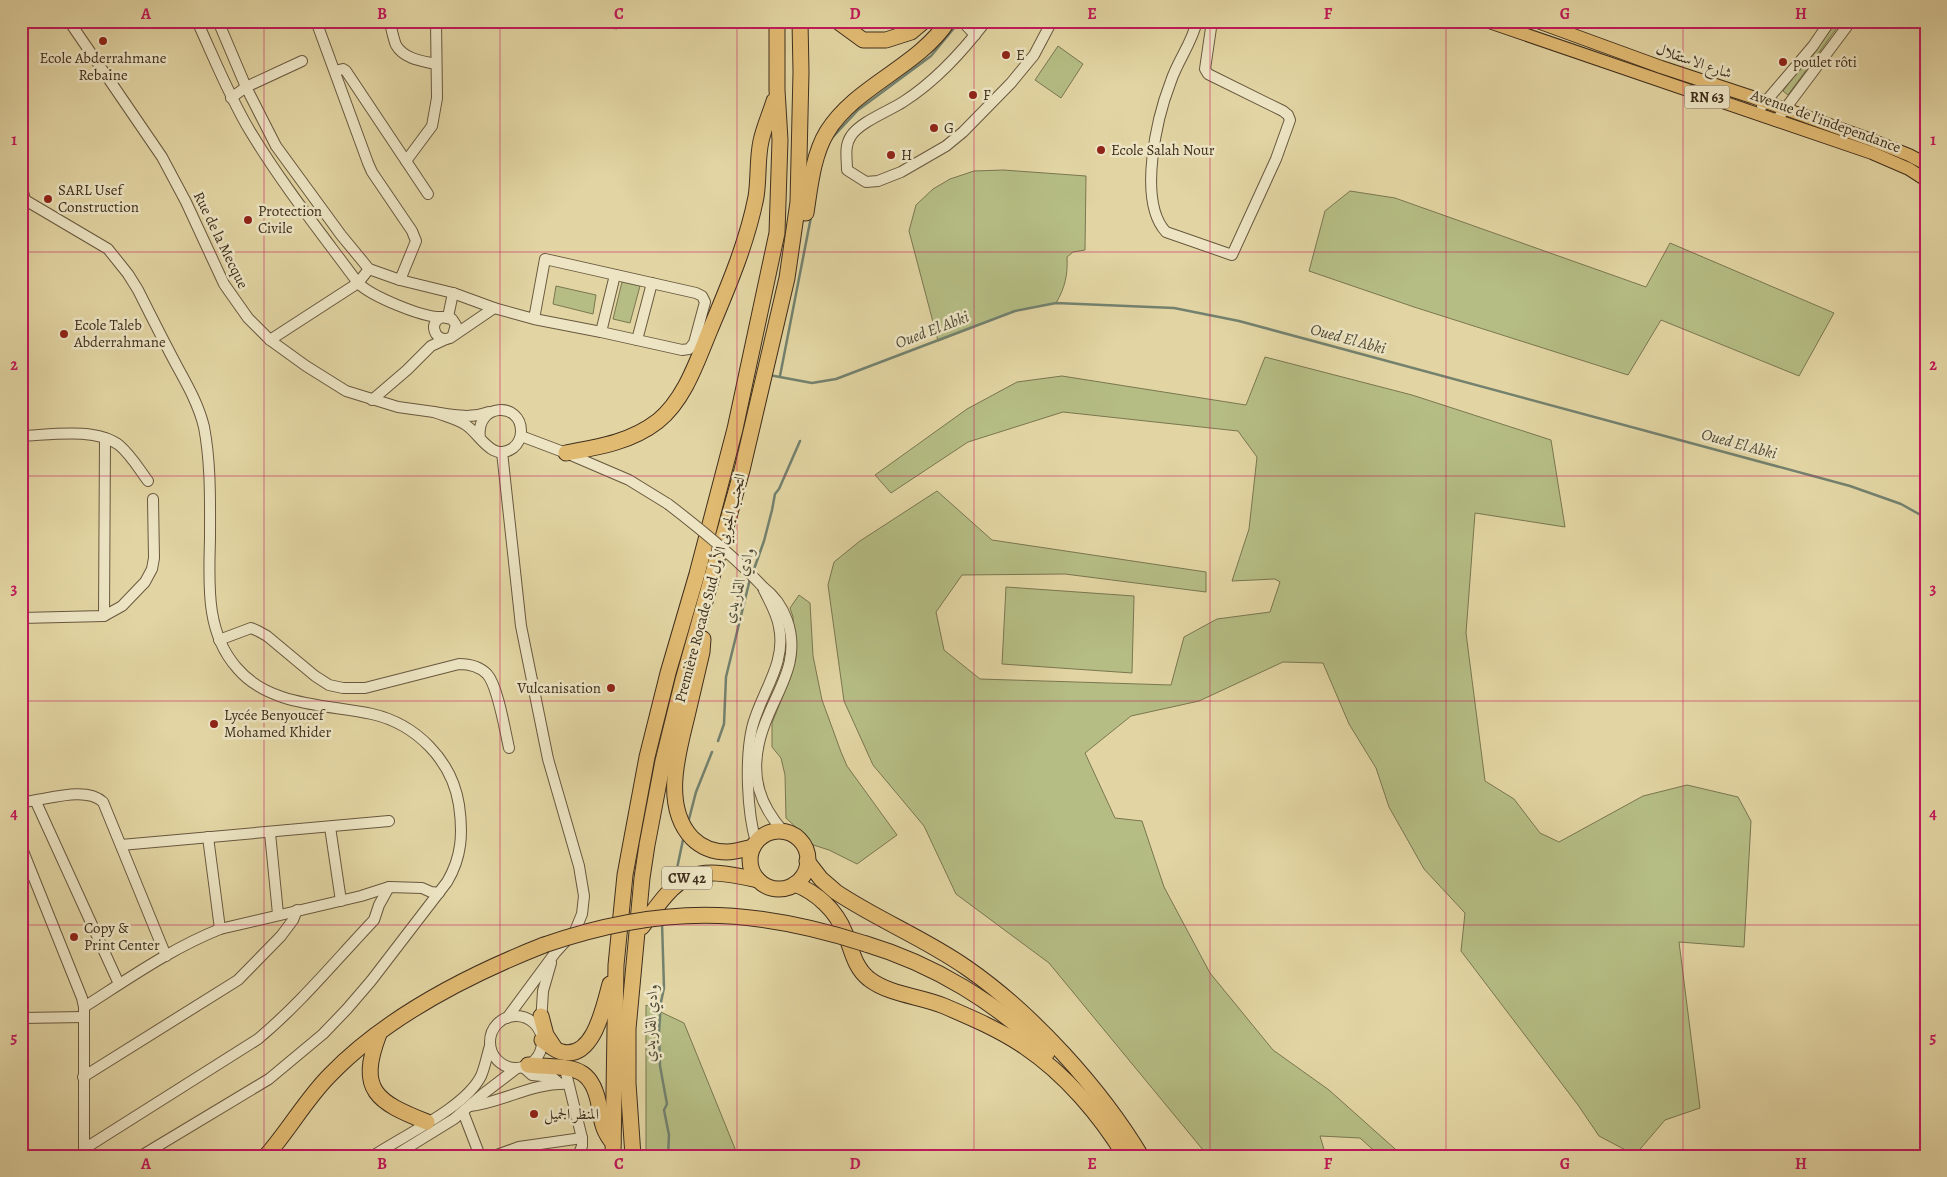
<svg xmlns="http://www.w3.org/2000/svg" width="1947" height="1177" font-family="Alegreya,Amiri,serif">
<rect width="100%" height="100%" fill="#e2d5a3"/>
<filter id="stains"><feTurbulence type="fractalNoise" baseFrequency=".004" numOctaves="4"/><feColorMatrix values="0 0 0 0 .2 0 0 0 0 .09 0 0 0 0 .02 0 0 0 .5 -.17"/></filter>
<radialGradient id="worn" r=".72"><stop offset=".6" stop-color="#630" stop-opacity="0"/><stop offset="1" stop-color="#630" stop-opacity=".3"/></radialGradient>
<!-- green -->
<g fill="#b5bd84" stroke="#7a7650">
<path d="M 553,21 L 618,21 L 617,29 Z"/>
<path d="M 1835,21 L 1842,21 L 1788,95 L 1783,91 Z"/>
<path d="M 1058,46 L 1083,64 L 1061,98 L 1035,80 Z"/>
<path d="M 1003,170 L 1086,176 L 1085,250 L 1073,252 L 1067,257 C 1068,274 1065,288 1056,303 L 1015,311 L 938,341 L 909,231 L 916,205 L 933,189 L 950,179 L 974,171 Z"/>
<path d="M 1350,191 L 1395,198 L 1646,287 L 1670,243 L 1834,313 L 1799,376 L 1661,320 L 1628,375 L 1414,307 L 1309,271 L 1325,211 Z"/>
<path d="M 622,282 L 640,286 L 630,323 L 613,319 Z"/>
<path d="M 556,286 L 596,295 L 593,314 L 553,304 Z"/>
<path d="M 1265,357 L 1412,395 L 1551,440 L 1565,527 L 1475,513 L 1466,633 L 1485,781 L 1514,799 L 1540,833 L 1559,842 L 1643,796 L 1687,785 L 1738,797 L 1751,821 L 1744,947 L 1679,942 L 1700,1108 L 1665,1120 L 1635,1155 L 1599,1136 L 1578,1105 L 1461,951 L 1465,913 L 1424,869 L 1389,807 L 1376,768 L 1349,724 L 1323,663 L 1283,662 L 1199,701 L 1131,716 L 1085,753 L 1115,818 L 1142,821 L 1164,887 L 1210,973 L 1273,1050 L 1329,1090 L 1403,1156 L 1380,1156 L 1360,1138 L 1320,1136 L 1326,1156 L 1208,1156 L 1049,963 L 956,894 L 924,826 L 873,765 L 844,701 L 828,585 L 834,562 L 860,541 L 937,491 L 992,540 L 1206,572 L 1206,592 L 1065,574 L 962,575 L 936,612 L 944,650 L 980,679 L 1171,685 L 1184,637 L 1217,619 L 1270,612 L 1280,582 L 1275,579 L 1232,581 L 1249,529 L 1257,457 L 1238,431 L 1063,412 L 968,442 L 891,493 L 875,475 L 967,409 L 1017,382 L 1062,376 L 1246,405 Z"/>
<path d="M 1006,587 L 1134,596 L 1132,673 L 1002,664 Z"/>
<path d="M 799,595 L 810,603 L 813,656 L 822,700 L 841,752 L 847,766 L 897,835 L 857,864 L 829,850 L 804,842 L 799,830 L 786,818 L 785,775 L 781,758 L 772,747 L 772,723 L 782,698 L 792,669 L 794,645 L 793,617 L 790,608 Z"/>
<path d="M 646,1005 L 684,1023 L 738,1156 L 646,1156 Z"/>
</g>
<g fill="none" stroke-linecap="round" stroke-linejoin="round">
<!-- stream -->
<g stroke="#73816e" stroke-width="2.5">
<path d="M 905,26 L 912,21"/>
<path d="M 831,139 L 858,110 L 931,56 L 959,22"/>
<path d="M 769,375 L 812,383 L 836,379 L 1015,311 L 1056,303 L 1174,308 L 1239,321 L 1850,486 L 1901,504 L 1926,518"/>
<path d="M 780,376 L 811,217"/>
<path d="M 753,572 L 764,541 L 772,510 L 775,494 L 779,489 L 800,441"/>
<path d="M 718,741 L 724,724 L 726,677 L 750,579"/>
<path d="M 689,819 L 696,792 L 712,752"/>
<path d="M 675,878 L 684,835"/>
<path d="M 662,923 L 664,988 L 661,1002 L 659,1032 L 660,1066 L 667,1104 L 664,1110 L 669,1135 L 668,1156"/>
</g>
<defs>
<g id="minor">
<path d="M 69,21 L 162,157 L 186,202 L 224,284 L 248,318 L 270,340 L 306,366 L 346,391 L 398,407 L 434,412"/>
<path d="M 197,21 C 214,58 229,96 250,131 C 282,184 321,233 358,283 C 371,296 423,318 442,317"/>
<path d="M 218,21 L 246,87 L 276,146 L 341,235 L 369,269 L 400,280 L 453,293 L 494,308 L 534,319 L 601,332 L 682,350 L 689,349 L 694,343 L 705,302 L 702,296 L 696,293 L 545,259 L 534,319"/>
<path d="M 316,21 L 368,163 L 372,172 L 412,231 L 416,241 L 400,280"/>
<path d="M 389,21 C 392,29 393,38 396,45 C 404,59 422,61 436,64"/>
<path d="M 962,21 L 975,35"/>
<path d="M 986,21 C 962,52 936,81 903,102 C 889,111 860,122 851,136 C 844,146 847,158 847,170 L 866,182 L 878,181 L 901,172 L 946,146 L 963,132 L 1011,83 L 1034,55 L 1052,21"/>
<path d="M 1197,21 C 1192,43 1178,60 1171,81 C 1157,117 1137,201 1166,232 L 1232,255 L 1276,159 L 1290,120 L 1288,115 L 1283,111 L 1208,74 L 1205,69 L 1212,21"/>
<path d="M 21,25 L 22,21"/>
<path d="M 335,71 L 343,69 L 346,71 L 428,194"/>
<path d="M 231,98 L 246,87 L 302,61"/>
<path d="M 1762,106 L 1813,46 L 1830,21"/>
<path d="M 1776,121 L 1851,21"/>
<path d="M 406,161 L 432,126 L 437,98 L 436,21"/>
<path d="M 21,183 L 25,200 L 21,212"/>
<path d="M 25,200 L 108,249 L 128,274 L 138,290 C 151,316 164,342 178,368 C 188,386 199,406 204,427 C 211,464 210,501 210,538 C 209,583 205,632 237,668 C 270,707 327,704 372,714 C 416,724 452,760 459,805 C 463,833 462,857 447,882 L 371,981 L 347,1009 L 323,1034 L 269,1079 L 141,1156"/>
<path d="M 448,317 L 453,293"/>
<path d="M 601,332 L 615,275"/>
<path d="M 453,335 L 456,325 L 452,319 L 442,317 C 434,320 432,327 436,334 C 440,339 444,340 450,338 L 494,308"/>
<path d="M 270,340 L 358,283 L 369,269"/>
<path d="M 637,340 L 652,283"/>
<path d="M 372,400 L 407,370 L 431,346 L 446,339"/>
<path d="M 21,436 C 50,435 95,427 119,445 C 131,455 139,469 148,481"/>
<path d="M 521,436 L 566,453 L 629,480 L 668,504"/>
<path d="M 480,438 C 475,403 521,401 521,431 C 521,438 518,444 513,448 C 492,463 480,434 466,425 C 457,419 444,416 434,412 C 453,415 470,419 489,412"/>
<path d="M 502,452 L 521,626 L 548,759 L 579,866 L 584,896 L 582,914 L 575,931 L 555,953 L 507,1018"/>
<path d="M 763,587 C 775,596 782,606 787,620 C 804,668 768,699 759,743 C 751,778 760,805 783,831"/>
<path d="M 104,616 L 105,438"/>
<path d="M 21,618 L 104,616 L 122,606 L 145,582 L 152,569 L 154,558 L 153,499"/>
<path d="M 219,640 L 251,628 L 258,631 L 267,636 L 315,676 L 329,685 L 343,688 L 365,688 L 459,664 C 469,664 479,666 487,674 C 498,686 505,731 509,748"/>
<path d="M 21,802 C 44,801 85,785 103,802 L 166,956"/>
<path d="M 36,802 L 119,984"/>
<path d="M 330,827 L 341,901"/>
<path d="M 270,833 L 278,914"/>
<path d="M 208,837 L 220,929"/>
<path d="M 756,842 C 747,812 745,759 752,728 C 760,694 787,664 779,627 C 777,613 769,601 763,588"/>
<path d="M 121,845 L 389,821"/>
<path d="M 21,846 L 82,998 L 84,1007 L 84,1153"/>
<path d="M 84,1007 C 128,979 172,948 220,929 L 361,896 L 389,887 L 422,888 L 431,892 L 439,893"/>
<circle cx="516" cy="1042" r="26"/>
<path d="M 21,1018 L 84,1017"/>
<path d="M 541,1023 L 543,991 L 551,963"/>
<path d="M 523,1067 L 532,1075 L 552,1077 L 560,1084"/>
<path d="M 565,1069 L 582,1138 L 582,1146 L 578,1156"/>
<path d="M 83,1077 L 238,980 L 281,936 L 293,920 L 297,910"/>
<path d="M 470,1106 C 504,1102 533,1082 568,1084"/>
<path d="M 463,1112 L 480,1156"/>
<path d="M 84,1149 L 258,1039 C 301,1003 336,960 374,920 L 379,905 L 389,887"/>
<path d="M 373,1156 C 404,1135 465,1108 481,1076 C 485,1067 487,1055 490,1046"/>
<path d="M 394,1156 L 454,1119 L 483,1094 L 517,1068"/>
<path d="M 494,1156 L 519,1147 L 582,1138"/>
</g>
<g id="major">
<path d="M 1486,21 L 1872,153 L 1909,169 L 1926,180"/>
<path d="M 1535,21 L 1661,67 L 1752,97 L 1869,139 L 1909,155 L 1926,164"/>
</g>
<g id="highway">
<path d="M 837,21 L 863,40 L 886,40 L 911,32 L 924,21"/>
<path d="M 806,213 C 810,187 813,155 827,132 C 855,86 918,67 948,21"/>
<path d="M 566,453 C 599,447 631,442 658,421 C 685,399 697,361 710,330 C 728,287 747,243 756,197 C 759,179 757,159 761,141 C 764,127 770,114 774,101"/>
<path d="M 703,639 L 702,652 C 697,673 692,694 687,716 C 678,753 662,806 692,838 C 701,847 714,852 727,852 C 736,852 744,849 753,847"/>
<circle cx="779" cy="860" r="29"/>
<path d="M 807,861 L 821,879 L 836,892 C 878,920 926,939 967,968 C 1032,1013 1100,1088 1141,1156"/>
<path d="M 795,884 C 817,893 836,910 845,933 C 852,950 854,967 869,979 C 890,995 920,996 944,1006 C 972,1018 1000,1030 1025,1047 C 1065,1074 1100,1115 1125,1156"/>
<path d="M 642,927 C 681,871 691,865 758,880"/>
<path d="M 866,944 C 933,964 998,1003 1047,1053"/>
<path d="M 541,1016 L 546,1035 L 554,1047"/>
<path d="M 379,1034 C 357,1091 377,1102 427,1122"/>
<path d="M 542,1040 C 548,1044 555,1051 562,1052 C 594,1060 604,1005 610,984"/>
<path d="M 528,1065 C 570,1069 593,1061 600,1111 C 602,1124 604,1132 613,1143"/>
<path d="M 266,1156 C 289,1130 306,1099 330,1075 C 387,1016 468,975 544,945"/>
<path d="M 613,1156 L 616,965 L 625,875 L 647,757 L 668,673 L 697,574 L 735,429 L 777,233 L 780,140 L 777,90 L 777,21"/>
<path d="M 633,1156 L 628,1083 L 628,1029 L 642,878 L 647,845 L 663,761 L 683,680 L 742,470 L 787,278 L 798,202 L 801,72 L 800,21"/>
</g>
</defs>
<!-- minor casing -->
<use href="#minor" stroke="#68583e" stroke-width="12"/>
<!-- major casing -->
<use href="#major" stroke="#3f2e1c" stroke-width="14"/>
<!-- highway casing -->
<use href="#highway" stroke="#3f2e1c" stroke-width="17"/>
<!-- minor -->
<use href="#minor" stroke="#ece4c3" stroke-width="10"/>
<!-- major -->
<use href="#major" stroke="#e1ba72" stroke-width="12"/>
<!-- highway -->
<use href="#highway" stroke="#e1ba72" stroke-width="15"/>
<defs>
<path id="minor-bridge" d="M 668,504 C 702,530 734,556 763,587"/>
<path id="highway-bridge" d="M 544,945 C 660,905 749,906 866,944"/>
</defs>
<!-- minor-bridge casing -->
<use href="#minor-bridge" stroke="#68583e" stroke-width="12" stroke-linecap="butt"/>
<!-- highway-bridge casing -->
<use href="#highway-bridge" stroke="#3f2e1c" stroke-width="17" stroke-linecap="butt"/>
<!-- minor-bridge -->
<use href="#minor-bridge" stroke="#ece4c3" stroke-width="10"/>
<!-- highway-bridge -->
<use href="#highway-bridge" stroke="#e1ba72" stroke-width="15"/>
</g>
<!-- grid -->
<path fill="none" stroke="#c2185b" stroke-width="1" stroke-opacity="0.55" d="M 264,21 L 264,1156M 500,21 L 500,1156M 737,21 L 737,1156M 974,21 L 974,1156M 1210,21 L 1210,1156M 1446,21 L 1446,1156M 1683,21 L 1683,1156M 21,252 L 1926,252M 21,476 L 1926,476M 21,701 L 1926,701M 21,925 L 1926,925"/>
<!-- markers -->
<g fill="#8f2418" stroke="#ece4c3" stroke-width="2">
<circle cx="103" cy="41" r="5"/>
<circle cx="1006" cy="55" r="5"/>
<circle cx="1783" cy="62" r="5"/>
<circle cx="973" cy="95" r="5"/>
<circle cx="934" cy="128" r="5"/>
<circle cx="1101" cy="150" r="5"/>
<circle cx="891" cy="155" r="5"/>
<circle cx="48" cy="199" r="5"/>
<circle cx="248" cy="220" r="5"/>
<circle cx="64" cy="334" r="5"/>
<circle cx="611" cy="688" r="5"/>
<circle cx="214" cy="724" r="5"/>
<circle cx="74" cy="937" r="5"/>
<circle cx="534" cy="1114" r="5"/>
</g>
<g text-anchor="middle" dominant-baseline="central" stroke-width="5" stroke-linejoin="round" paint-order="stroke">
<!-- shield labels -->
<g fill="#ece4c3" stroke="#73654e" stroke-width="1">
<rect x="1684.5" y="85.5" width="45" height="23" rx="4"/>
<rect x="662" y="866.5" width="50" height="23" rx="4"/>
</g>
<g font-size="14" font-weight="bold" fill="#3f2e1c">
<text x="1707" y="97">RN 63</text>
<text x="687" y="878">CW 42</text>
</g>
<!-- poi labels -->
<g font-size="15" fill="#3f2e1c" stroke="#ece4c3" text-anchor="start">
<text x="1016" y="55">E</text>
<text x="103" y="58" text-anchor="middle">Ecole Abderrahmane<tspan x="103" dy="17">Rebaine</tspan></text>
<text x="1793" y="62">poulet rôti</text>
<text x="983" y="95">F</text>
<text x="944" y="128">G</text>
<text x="1111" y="150">Ecole Salah Nour</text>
<text x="901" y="155">H</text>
<text x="58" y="190">SARL Usef<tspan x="58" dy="17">Construction</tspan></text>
<text x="258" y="211">Protection<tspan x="258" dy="17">Civile</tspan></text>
<text x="74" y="325">Ecole Taleb<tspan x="74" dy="17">Abderrahmane</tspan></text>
<text x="601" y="688" text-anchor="end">Vulcanisation</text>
<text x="224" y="715">Lycée Benyoucef<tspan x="224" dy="17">Mohamed Khider</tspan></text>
<text x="84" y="928">Copy &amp;<tspan x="84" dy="17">Print Center</tspan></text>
<text x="544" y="1114">المنظر الجميل</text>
</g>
<!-- street labels -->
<g font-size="15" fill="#3f2e1c" stroke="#ece4c3">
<text transform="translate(1694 61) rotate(19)">شارع الاستقلال</text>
<text transform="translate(1826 121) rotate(20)">Avenue de l'independance</text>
<text transform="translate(221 240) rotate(64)">Rue de la Mecque</text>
<text transform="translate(710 588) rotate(-75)">Première Rocade Sud التجنب الجنوبي الأول</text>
</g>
<!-- water labels -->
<g font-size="16" font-style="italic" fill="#504a37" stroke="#ece4c3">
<text transform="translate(932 330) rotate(-21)">Oued El Abki</text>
<text transform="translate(1348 339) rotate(15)">Oued El Abki</text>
<text transform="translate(1739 444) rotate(15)">Oued El Abki</text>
<text transform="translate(739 585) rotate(-74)">وادي القاريدي</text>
<text transform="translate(651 1023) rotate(-88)">وادي القاريدي</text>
</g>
</g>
<!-- margin -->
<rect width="1947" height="1177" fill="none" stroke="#e2d5a3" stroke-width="55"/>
<rect x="28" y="28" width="1892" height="1122" fill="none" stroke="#c2185b" stroke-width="2"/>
<g font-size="16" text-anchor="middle" font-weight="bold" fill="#c2185b">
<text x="146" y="19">A</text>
<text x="382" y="19">B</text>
<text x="619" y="19">C</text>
<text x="855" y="19">D</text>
<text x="1092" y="19">E</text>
<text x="1328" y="19">F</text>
<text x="1565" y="19">G</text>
<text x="1801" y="19">H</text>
<text x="14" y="145">1</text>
<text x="1933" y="145">1</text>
<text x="14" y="370">2</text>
<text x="1933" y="370">2</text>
<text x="14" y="594">3</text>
<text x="1933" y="594">3</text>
<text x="14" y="819">4</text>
<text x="1933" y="819">4</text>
<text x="14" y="1043">5</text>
<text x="1933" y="1043">5</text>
<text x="146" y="1169">A</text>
<text x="382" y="1169">B</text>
<text x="619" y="1169">C</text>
<text x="855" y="1169">D</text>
<text x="1092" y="1169">E</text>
<text x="1328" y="1169">F</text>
<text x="1565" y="1169">G</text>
<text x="1801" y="1169">H</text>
</g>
<rect width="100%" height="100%" filter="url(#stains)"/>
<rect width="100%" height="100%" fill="url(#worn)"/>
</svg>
